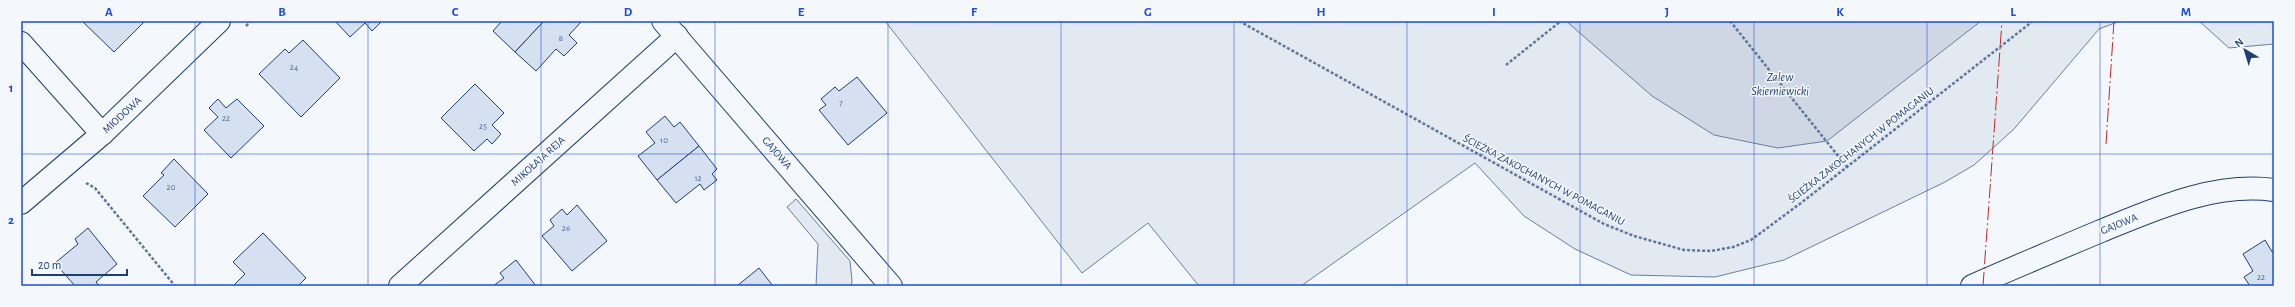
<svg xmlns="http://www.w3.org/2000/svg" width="2295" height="307" font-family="'Alegreya Sans',sans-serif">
<rect width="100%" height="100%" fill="#f4f7fb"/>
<!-- green -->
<g fill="#e3e9f0" stroke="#687fa3">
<path d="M 885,21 L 2120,21 L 2099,29 L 2014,129 L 1974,165 L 1945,182 L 1784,260 L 1715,277 L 1631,275 L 1575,249 L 1524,216 L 1475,163 L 1301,286 L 1199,286 L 1148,223 L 1082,273 Z"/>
<path d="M 2199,21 L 2274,21 L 2274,44 L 2229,48 Z"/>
<path d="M 796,199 L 850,261 L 852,281 L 851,286 L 816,286 L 818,244 L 787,207 Z"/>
</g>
<!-- water -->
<path fill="#cfd7e4" stroke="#687fa3" d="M 1566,21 L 1981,21 L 1827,141 L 1778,148 L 1714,135 L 1652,96 Z"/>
<!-- building -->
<g fill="#d5e0f0" stroke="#1d3f73">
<path d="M 82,21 L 145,21 L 114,52 Z"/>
<path d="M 335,21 L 382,21 L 372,31 L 365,23 L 350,37 Z"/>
<path d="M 502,21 L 544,21 L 515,52 L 493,31 Z"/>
<path d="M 544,21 L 582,21 L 569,35 L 577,43 L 564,56 L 556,49 L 536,71 L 515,52 Z"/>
<path d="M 303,40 L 340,78 L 301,117 L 259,74 L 285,49 L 289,53 Z"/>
<path d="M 857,77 L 887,113 L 848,145 L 819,110 L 826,105 L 821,99 L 835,87 L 839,91 Z"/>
<path d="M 475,84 L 504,113 L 492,125 L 501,134 L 492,144 L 487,139 L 474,151 L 441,118 Z"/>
<path d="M 218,99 L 226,108 L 237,99 L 264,126 L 231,158 L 204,130 L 218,117 L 209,108 Z"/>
<path d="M 665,116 L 674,127 L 680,122 L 699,146 L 657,180 L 638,156 L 655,143 L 646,132 Z"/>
<path d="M 699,146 L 717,169 L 712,174 L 717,180 L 704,190 L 700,184 L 676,203 L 657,180 Z"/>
<path d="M 174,159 L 208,194 L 175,227 L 143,196 L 164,175 L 161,173 Z"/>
<path d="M 577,205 L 607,241 L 572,271 L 542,236 L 554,226 L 550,220 L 562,209 L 567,215 Z"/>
<path d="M 88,228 L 117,264 L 96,282 L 99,286 L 75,286 L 55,263 L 78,244 L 75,239 Z"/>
<path d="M 263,233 L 306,278 L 298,286 L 233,286 L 245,274 L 233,262 Z"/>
<path d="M 2265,240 L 2274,255 L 2274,286 L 2250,286 L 2244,277 L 2253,271 L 2243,254 Z"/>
<path d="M 516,260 L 536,286 L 493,286 L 504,278 L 500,273 Z"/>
<path d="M 759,268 L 773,286 L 737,286 Z"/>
</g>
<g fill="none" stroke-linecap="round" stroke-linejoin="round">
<defs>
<g id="street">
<path d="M 663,21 L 891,286"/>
<path d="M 21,43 L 102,134"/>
<path d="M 21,203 L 102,134 L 219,21"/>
<path d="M 400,286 L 677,36"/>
<path d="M 1972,286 C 2015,267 2058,249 2101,231 C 2155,209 2214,182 2274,190"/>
</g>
</defs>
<!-- street casing -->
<use href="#street" stroke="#1d3f73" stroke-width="24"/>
<!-- path -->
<g stroke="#5e769c" stroke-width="2.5" stroke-dasharray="3 2" stroke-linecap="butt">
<path d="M 1239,21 L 1604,224 L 1634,236 L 1684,250 L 1711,251 L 1733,247 L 1751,240 L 1801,203 L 2033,21"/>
<path d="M 1730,21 L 1847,167"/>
<path d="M 246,26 L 251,21"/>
<path d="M 1506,65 L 1561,21"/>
<path d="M 86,183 L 95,188 L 175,286"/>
</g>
<!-- street -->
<use href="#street" stroke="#f4f7fb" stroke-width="22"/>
<!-- power -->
<g stroke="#c62828" stroke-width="1" stroke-dasharray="14 3 2 3" stroke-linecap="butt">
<path d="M 2106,144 L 2114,21"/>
<path d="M 1983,286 L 2002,21"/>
</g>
</g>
<!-- grid -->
<path fill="none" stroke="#1d4ed8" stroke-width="1" stroke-opacity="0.55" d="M 195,21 L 195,286M 368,21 L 368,286M 541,21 L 541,286M 715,21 L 715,286M 888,21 L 888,286M 1061,21 L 1061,286M 1234,21 L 1234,286M 1407,21 L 1407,286M 1580,21 L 1580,286M 1754,21 L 1754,286M 1927,21 L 1927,286M 2100,21 L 2100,286M 21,154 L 2274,154"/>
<g text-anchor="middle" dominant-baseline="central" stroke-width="3" stroke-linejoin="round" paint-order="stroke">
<!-- number labels -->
<g font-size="9" fill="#4b6792">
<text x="561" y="38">8</text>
<text x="294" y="67">24</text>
<text x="841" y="103">7</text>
<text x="226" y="118">22</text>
<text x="483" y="126">25</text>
<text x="664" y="140">10</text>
<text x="698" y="178">12</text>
<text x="171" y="187">20</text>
<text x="566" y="228">26</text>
<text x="2261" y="277">22</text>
</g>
<!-- street labels -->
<g font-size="11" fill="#1d3f73" stroke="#f4f7fb">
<text transform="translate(122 115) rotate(-43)">MIODOWA</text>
<text transform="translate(1861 145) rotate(-38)">ŚCIEŻKA ZAKOCHANYCH W POMAGANIU</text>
<text transform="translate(777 153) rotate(49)">GAJOWA</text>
<text transform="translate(538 161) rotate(-42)">MIKOŁAJA REJA</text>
<text transform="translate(1544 180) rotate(28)">ŚCIEŻKA ZAKOCHANYCH W POMAGANIU</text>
<text transform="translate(2119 224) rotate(-22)">GAJOWA</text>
</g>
<!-- water labels -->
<g font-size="12" font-style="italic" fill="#1d3f73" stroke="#f4f7fb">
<text x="1780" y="77">Zalew<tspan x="1780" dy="14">Skierniewicki</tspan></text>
</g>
</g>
<!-- border -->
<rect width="2295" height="307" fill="none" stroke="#f4f7fb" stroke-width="44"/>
<!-- north arrow -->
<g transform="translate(2245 50) rotate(322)" stroke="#f4f7fb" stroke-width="3" paint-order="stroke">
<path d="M0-3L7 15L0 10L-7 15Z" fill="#1d3f73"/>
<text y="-6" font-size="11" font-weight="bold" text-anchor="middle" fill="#1d3f73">N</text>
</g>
<!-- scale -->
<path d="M32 269v6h95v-6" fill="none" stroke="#1d3f73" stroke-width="2"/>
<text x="38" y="269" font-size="12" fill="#1d3f73" stroke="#f4f7fb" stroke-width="3" paint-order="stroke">20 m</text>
<rect x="22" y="22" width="2251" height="263" fill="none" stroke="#1d4ed8" stroke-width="1.5"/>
<g font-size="13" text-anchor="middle" font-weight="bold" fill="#1d4ed8">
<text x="109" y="16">A</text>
<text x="282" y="16">B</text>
<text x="455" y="16">C</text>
<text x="628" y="16">D</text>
<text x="801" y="16">E</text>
<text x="974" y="16">F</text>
<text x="1148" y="16">G</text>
<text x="1321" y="16">H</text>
<text x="1494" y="16">I</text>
<text x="1667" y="16">J</text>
<text x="1840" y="16">K</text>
<text x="2013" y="16">L</text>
<text x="2186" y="16">M</text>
<text x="11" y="92">1</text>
<text x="11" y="224">2</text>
</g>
</svg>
